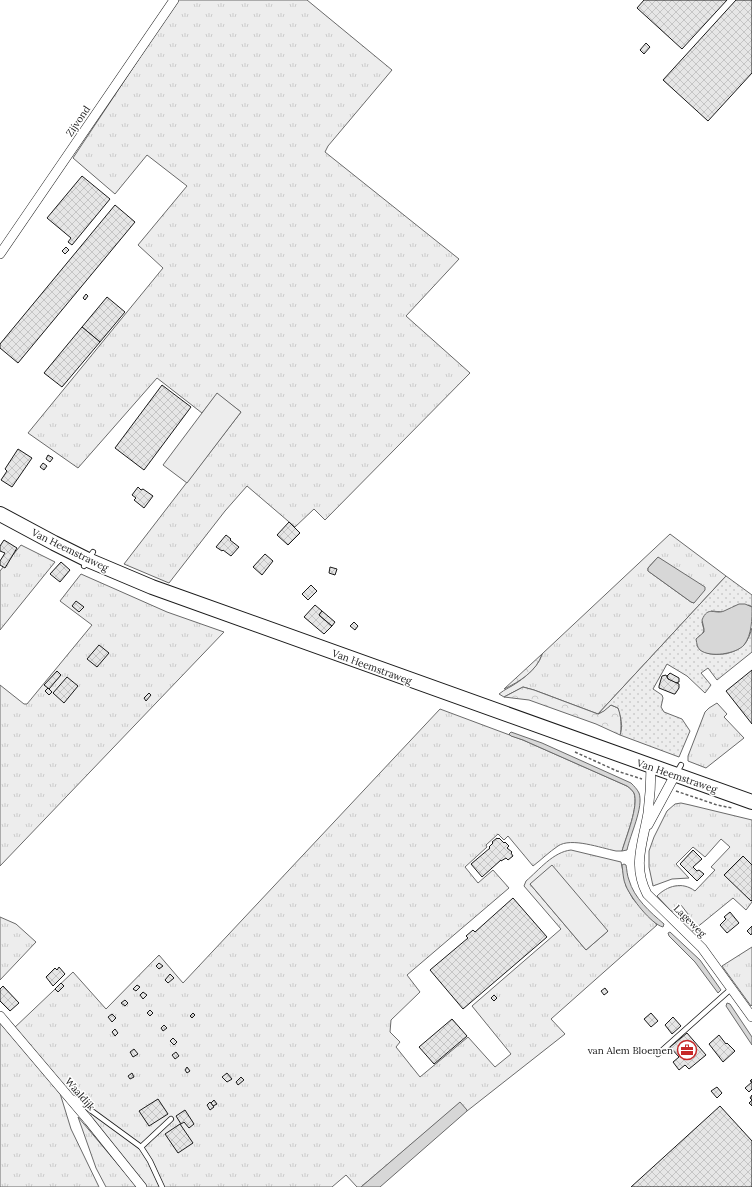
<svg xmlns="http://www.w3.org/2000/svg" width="752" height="1187" font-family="Lora,serif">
<defs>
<pattern id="grass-tufts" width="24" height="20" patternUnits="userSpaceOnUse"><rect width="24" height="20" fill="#ededed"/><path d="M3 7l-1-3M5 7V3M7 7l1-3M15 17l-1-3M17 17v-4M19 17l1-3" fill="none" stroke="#cbcbcb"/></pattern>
<pattern id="forest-crowns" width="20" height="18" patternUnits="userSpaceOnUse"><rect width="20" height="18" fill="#ededed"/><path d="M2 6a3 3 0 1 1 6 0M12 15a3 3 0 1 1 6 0" fill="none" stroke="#cbcbcb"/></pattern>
<pattern id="garden-dots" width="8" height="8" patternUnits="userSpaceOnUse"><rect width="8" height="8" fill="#ededed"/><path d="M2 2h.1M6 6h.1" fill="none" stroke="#cbcbcb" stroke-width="1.8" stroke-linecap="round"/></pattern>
<pattern id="building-cross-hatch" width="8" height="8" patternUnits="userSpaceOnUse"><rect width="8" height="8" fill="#e6e6e6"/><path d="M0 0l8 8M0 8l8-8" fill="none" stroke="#c5c5c5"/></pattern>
</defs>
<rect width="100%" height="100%" fill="#fff"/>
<!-- grass -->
<g fill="url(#grass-tufts)" stroke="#6a6a6a" fill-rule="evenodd">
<path d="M 178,0 L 307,0 L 392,70 L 328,146 L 325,152 L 459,259 L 406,316 L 470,373 L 325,520 L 314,509 L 295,527 L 247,486 L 225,511 L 169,583 L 124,564 L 241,412 L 217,394 L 202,413 L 157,378 L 78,468 L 28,433 L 163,268 L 138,245 L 187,186 L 147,155 L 115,194 L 73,158 Z"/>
<path d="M 670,534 L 726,576 L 598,714 L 534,690 L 523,687 L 504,697 L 499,694 C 505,689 511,687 518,682 C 528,675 539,665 542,654 ZM 658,557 L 694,603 L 691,602 L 648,571 L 648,568 Z"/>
<path d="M 21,545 L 55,562 L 0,630 L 0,571 Z"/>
<path d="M 81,574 L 167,612 L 224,632 L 0,866 L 0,685 L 24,704 L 27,704 L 92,625 L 60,601 Z"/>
<path d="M 717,703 L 727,714 L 724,717 L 744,738 L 706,768 L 688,761 L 688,756 L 705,712 L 709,708 Z"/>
<path d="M 440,709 L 523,740 L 627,786 C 630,788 633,791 634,793 C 639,806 626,837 622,851 L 616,851 C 601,848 571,837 558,846 C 549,852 541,860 533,866 L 508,836 L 504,840 L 498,834 L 486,845 L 487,847 L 465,867 L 478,883 L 493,870 L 509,888 L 407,975 L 420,992 L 391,1020 L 390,1032 L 400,1042 L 396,1047 L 420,1077 L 468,1037 L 495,1067 L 511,1054 L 472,1006 L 561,929 L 524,886 L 526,881 C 539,870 553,852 571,850 L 621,862 L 626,886 L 633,899 L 657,925 L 551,1019 L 565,1034 L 467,1111 L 460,1103 L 361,1187 L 357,1187 L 346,1175 L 332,1187 L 147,1187 L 12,1030 L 73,972 L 106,1009 L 159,955 L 183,983 ZM 530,884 L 608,931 L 586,950 Z"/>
<path d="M 681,803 L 690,805 L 752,820 L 752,902 L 746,910 L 733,898 L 690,933 L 683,926 L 682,921 L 688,914 L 681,905 L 675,911 L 671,911 L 657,896 C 667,886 682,881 695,891 L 715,870 L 711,867 L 730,847 L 721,839 L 705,857 L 693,847 L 676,864 L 689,878 L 672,879 L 653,886 L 649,867 L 649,851 L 654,837 L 667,811 L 675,804 Z"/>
<path d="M 0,917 L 16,924 L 36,942 L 0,980 Z"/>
<path d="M 752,947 L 752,1005 L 751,1006 L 722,966 Z"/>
<path d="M 0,1021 L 59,1090 L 71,1129 L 99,1187 L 0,1187 Z"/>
<path d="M 78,1117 L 137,1187 L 106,1187 L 96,1168 Z"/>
</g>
<!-- forest -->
<g fill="url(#forest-crowns)" stroke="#6a6a6a">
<path d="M 542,654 C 537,671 519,682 504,689 Z"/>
<path d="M 523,687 L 534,690 L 598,714 C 603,712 606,708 611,705 C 613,706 616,707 618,708 C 621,712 622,731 620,735 L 596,724 L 529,700 L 504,697 Z"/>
</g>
<!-- garden -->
<path fill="url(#garden-dots)" stroke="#6a6a6a" d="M 726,576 L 752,595 L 752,607 L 749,605 L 723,612 L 711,611 L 702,622 L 704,630 L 702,635 L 699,636 L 697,646 C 706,658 730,656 741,647 C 747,643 750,635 752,628 L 752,652 L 717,680 L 708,668 L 701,673 L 711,685 L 705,693 L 687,676 L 667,664 L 653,689 L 662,695 L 663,698 L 661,707 L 664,712 L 682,719 L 690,731 L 679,757 L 620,735 C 623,728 621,716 618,708 L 611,705 L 604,711 L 598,714 Z"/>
<!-- built -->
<g fill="#ededed" stroke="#6a6a6a">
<path d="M 217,393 L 241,412 L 187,483 L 163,465 Z"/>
<path d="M 552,865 L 608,931 L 586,950 L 530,884 Z"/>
</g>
<!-- water -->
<g fill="#d7d7d7" stroke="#6a6a6a">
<path d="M 658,557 L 705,587 L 705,590 L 694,603 L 691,602 L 648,571 L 648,568 Z"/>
<path d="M 739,604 L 745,604 L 752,607 C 752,619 752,635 744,645 C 736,654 710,658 700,650 C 697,647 697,644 696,639 L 704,632 L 704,629 L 702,620 C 708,605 715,615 724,611 C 729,609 734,606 739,604 Z"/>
<path d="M 511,732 L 542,743 L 631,783 C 634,786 637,789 639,793 C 644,807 630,835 627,850 L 622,851 C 626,837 639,806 634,793 C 632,790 630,788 627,786 L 523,740 L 511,736 L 509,734 Z"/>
<path d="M 624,864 L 626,865 C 627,870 627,875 629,880 C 634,898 650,912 664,924 L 663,927 C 651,924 631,898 626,886 C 623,880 623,872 622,865 Z"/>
<path d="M 670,932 L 700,960 L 721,990 L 718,993 L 695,962 L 669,936 L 668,933 Z"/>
<path d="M 727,1003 L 730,1004 L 752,1037 L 752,1045 L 726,1006 Z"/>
<path d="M 460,1102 L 467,1110 L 467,1111 L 380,1187 L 361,1187 Z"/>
</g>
<!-- building -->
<g fill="url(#building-cross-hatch)" stroke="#1a1a1a">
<path d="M 644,0 L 727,0 L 682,49 L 637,8 Z"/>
<path d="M 736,0 L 752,0 L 752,73 L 708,121 L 663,80 Z"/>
<path d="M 646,43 L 650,47 L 644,54 L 640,50 Z"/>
<path d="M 82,176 L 110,199 L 72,245 L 68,242 L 71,238 L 47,218 Z"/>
<path d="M 115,205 L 135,222 L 18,363 L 0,348 L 0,344 Z"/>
<path d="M 66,247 L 69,250 L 65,254 L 62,251 Z"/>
<path d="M 86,294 L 88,296 L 85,300 L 83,298 Z"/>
<path d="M 107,297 L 125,312 L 100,342 L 82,327 Z"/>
<path d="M 82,327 L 100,342 L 62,387 L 44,373 Z"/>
<path d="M 162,385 L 191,407 L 144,470 L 115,448 Z"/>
<path d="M 18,449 L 32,458 L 12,487 L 1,480 L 7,471 L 5,469 Z"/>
<path d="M 48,455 L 53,458 L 50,462 L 46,459 Z"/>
<path d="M 43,463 L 47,466 L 44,470 L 40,467 Z"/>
<path d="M 138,487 L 141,490 L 143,489 L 153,496 L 144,508 L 134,500 L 136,498 L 132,495 Z"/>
<path d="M 289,522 L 300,533 L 288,545 L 277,535 Z"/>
<path d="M 226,535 L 231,539 L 230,540 L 239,547 L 231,556 L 223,550 L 222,551 L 216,547 Z"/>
<path d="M 4,540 L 17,548 L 5,568 L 0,565 L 0,561 L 5,553 L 0,551 L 0,546 Z"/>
<path d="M 265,554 L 273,561 L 262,575 L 253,567 Z"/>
<path d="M 61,562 L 70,570 L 60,582 L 50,574 Z"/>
<path d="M 330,567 L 337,569 L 335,575 L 329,573 Z"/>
<path d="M 311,585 L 317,591 L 308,600 L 302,594 Z"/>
<path d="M 76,601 L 84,607 L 79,612 L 72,606 Z"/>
<path d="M 315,605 L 322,611 L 319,615 L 332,626 L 324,634 L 304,617 Z"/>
<path d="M 322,611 L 335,622 L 332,626 L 319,615 Z"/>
<path d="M 354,622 L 358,626 L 355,630 L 350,626 Z"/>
<path d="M 99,645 L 109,653 L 97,667 L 87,659 Z"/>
<path d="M 752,670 L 752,724 L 726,691 Z"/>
<path d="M 57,671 L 61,675 L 49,689 L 44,685 Z"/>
<path d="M 670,673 L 679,678 L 679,682 L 675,683 L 668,679 L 667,676 Z"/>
<path d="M 666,675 L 668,679 L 679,684 L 679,688 L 675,694 L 674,694 L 659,688 L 659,686 L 662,676 Z"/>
<path d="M 67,677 L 78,686 L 64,703 L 53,693 Z"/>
<path d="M 48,688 L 52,692 L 49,695 L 45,691 Z"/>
<path d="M 149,693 L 151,695 L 146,701 L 144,698 Z"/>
<path d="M 497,838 L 498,839 L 499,838 L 504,843 L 505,842 L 509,846 L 507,848 L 512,852 L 511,853 L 513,856 L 508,860 L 506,858 L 501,861 L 501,860 L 482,877 L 471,864 L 490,848 L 489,847 L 493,843 L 492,842 Z"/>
<path d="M 693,850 L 702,859 L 693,867 L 697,871 L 699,870 L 704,874 L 697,881 L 680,864 Z"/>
<path d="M 743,856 L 752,865 L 752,900 L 751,901 L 724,875 Z"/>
<path d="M 513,898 L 547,937 L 463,1009 L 430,970 L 468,938 L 466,936 L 473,930 L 475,932 Z"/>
<path d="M 730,912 L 739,923 L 727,933 L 720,925 L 726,919 L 724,917 Z"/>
<path d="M 752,926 L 752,933 L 751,935 L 747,931 Z"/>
<path d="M 159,963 L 163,966 L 159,969 L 156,966 Z"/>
<path d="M 59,967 L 65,974 L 53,986 L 46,977 L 55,968 L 57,970 Z"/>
<path d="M 170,974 L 174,978 L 168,983 L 165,980 Z"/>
<path d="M 61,983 L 64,986 L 58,992 L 55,989 Z"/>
<path d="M 137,985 L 140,987 L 136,991 L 133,989 Z"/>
<path d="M 3,986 L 19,1003 L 10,1011 L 0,1001 L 0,989 Z"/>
<path d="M 605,988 L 608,992 L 604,995 L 601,991 Z"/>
<path d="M 143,992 L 147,995 L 143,999 L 140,995 Z"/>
<path d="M 494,995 L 497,998 L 494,1001 L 491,998 Z"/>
<path d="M 125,1000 L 128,1003 L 125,1006 L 121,1003 Z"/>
<path d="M 150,1010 L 153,1013 L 150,1016 L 147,1013 Z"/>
<path d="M 193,1013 L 195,1015 L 192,1018 L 190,1016 Z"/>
<path d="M 651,1013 L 658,1021 L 651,1027 L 644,1019 Z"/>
<path d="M 112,1014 L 116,1018 L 112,1022 L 108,1017 Z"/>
<path d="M 673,1017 L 681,1026 L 672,1034 L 665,1025 Z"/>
<path d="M 452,1019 L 467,1036 L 434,1064 L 419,1047 Z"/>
<path d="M 164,1025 L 167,1028 L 163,1031 L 161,1028 Z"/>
<path d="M 115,1029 L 118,1033 L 115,1036 L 112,1032 Z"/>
<path d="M 687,1033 L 706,1055 L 689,1069 L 685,1065 L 679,1070 L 673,1062 L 679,1057 L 670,1047 Z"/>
<path d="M 719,1035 L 726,1044 L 727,1043 L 735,1051 L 723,1062 L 709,1044 Z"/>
<path d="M 173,1038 L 177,1042 L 174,1045 L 170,1041 Z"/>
<path d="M 134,1049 L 138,1054 L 133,1057 L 130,1052 Z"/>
<path d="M 176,1052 L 179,1056 L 175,1059 L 172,1055 Z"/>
<path d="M 187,1067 L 190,1071 L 187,1073 L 185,1070 Z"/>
<path d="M 132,1073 L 134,1077 L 130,1079 L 128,1076 Z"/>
<path d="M 227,1073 L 232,1079 L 227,1082 L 222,1077 Z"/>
<path d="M 241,1077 L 244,1080 L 238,1085 L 236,1082 Z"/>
<path d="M 752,1079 L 752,1089 L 749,1092 L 745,1088 L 752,1082 L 750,1081 Z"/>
<path d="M 717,1087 L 722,1093 L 717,1098 L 711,1091 Z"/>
<path d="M 752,1095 L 752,1106 L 749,1103 L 752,1100 L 750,1098 Z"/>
<path d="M 158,1099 L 168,1114 L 149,1126 L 139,1111 Z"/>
<path d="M 214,1100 L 217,1104 L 213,1106 L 211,1103 Z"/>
<path d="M 210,1102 L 214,1107 L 210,1110 L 207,1105 Z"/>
<path d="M 720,1106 L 752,1141 L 752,1187 L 631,1187 Z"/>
<path d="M 185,1110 L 194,1124 L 189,1128 L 184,1122 L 181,1124 L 176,1116 Z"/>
<path d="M 180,1124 L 193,1143 L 178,1153 L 165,1134 Z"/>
</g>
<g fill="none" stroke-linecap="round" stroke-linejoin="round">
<defs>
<g id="lane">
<path d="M 84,566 L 93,552"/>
<path d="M 676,774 L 681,765"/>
<path d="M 658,1054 L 732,988"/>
<path d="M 74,1098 L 141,1147 L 150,1161 L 162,1187"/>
<path d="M 141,1147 L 171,1119"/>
</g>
<g id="street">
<path d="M 0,254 L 174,0"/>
<path d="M 651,766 C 651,782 650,797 648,813 C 643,843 632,865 647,894 L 702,948 L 752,1017"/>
<path d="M 648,825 L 675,775"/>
<path d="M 0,1016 L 89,1121 L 142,1187"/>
</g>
<path id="primary" d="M 0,514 L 54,543 L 88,560 L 152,587 L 752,802"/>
</defs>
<!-- lane casing -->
<use href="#lane" stroke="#1a1a1a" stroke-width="6"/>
<!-- street casing -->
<use href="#street" stroke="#1a1a1a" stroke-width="10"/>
<!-- primary casing -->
<use href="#primary" stroke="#1a1a1a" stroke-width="16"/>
<!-- path -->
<g stroke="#5f5f5f" stroke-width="1.5" stroke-dasharray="3 2" stroke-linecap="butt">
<path d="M 575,752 L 617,771 L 642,779"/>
<path d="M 676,791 L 717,805 L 732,808"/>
</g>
<!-- lane -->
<use href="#lane" stroke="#fff" stroke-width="4.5"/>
<!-- street -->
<use href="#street" stroke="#fff" stroke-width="9"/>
<!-- primary -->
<use href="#primary" stroke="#fff" stroke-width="14"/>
</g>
<!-- icons -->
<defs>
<symbol id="office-ring" viewBox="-11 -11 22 22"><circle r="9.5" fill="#fff" stroke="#c62828" stroke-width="1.5"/><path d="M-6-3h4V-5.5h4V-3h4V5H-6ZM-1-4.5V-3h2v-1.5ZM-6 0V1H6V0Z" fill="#c62828"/></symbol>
</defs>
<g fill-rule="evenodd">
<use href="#office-ring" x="676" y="1039" width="22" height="22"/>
</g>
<g text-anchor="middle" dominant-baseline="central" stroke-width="3" stroke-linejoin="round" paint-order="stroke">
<!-- street labels -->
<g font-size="10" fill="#1a1a1a" stroke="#fff">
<text transform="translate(78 121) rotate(-56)">Zijvond</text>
<text transform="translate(70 550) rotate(26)">Van Heemstraweg</text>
<text transform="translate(372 667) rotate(20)">Van Heemstraweg</text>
<text transform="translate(677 776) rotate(19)">Van Heemstraweg</text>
<text transform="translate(690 921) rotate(45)">Lageweg</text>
<text transform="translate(80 1094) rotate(49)">Waaldijk</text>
</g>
<!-- poi labels -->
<g font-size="10" fill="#1a1a1a" stroke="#fff" text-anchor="end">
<text x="673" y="1050">van Alem Bloemen</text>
</g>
</g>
</svg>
